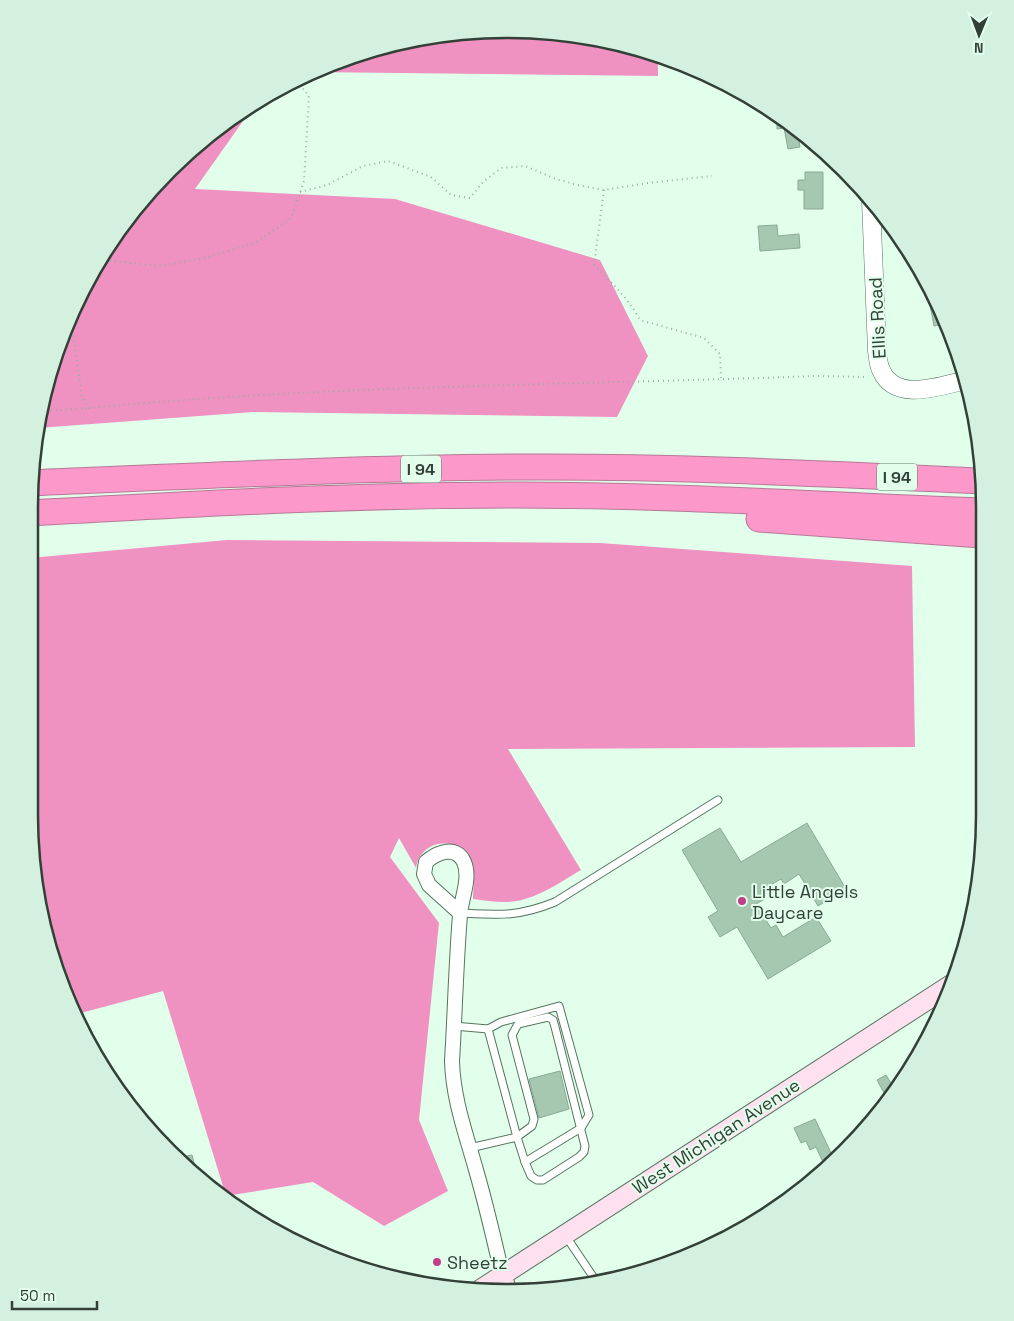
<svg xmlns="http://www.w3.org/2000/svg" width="1014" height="1321" font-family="'Space Grotesk',sans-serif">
<rect width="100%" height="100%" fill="#e2ffec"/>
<!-- forest -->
<g fill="#ef92c1">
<path d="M 507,29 L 601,38 L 658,55 L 658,76 L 310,72 L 324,65 L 414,38 Z"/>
<path d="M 258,100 L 195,189 L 395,199 L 600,260 L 648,356 L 617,417 L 253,412 L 38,428 L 45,383 L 78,295 L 127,216 L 242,109 Z"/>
<path d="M 227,540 L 600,543 L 912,566 L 915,747 L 508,749 L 581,870 C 557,884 533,902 505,902 C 494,902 483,900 473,899 C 473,886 476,872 471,860 C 462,842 435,837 422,854 C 418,858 417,863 416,868 L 399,838 L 390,857 L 439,923 L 419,1120 L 448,1191 L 384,1226 L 313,1182 L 226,1196 L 163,991 L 81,1013 L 85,1033 L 45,938 L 29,814 L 30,558 Z"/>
</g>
<!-- building -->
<g fill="#a6c8b1" stroke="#88a993">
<path d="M 777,113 L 797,129 L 800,147 L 788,149 L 784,128 L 777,129 Z"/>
<path d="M 805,172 L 823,172 L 823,209 L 804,209 L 804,190 L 798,190 L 798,180 L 805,180 Z"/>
<path d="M 777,225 L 778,236 L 799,234 L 800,248 L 760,251 L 758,226 Z"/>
<path d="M 930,293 L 940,313 L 946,324 L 934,326 L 928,294 Z"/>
<path d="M 807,823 L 846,889 L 818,906 L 799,874 L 784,884 L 781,879 L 760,891 L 765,899 L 756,904 L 771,928 L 776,925 L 783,937 L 816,917 L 831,941 L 768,979 L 737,927 L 720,937 L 708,917 L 718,911 L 682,850 L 720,828 L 741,862 Z"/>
<path d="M 560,1071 L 569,1109 L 539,1118 L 529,1079 Z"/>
<path d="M 886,1075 L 896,1091 L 888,1100 L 877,1080 Z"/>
<path d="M 815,1119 L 832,1155 L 822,1160 L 816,1147 L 810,1150 L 806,1141 L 801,1143 L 794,1128 Z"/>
<path d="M 192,1155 L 197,1174 L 177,1158 Z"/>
</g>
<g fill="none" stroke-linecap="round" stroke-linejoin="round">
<defs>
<g id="service">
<path d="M 460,913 C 499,915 518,917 555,902 L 718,800"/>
<path d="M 454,1026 L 488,1029 L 501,1022 L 559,1006 L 589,1115 L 581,1128 L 525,1162"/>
<path d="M 470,1148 L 517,1137 L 532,1126 L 534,1119 L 512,1035 L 518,1024 L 548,1017 L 553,1020 L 555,1027 L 585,1146 L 584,1152 L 579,1157 L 543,1180 L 537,1180 L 531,1176 L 525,1162 L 517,1137 L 488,1029"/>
<path d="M 565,1235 L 594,1278"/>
</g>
<path id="minor" d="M 460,913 L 429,885 L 424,874 L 426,862 C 436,853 456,844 464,862 C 471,878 461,899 460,915 C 456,964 455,1013 452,1061 C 453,1099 466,1134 476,1170 C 486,1204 494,1239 502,1274"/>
<path id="tertiary" d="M 871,201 L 877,351 C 878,357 878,364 881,370 C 895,403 940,386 966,380"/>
<g id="secondary">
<path d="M 502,1274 L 507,1292"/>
<path d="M 481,1289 L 952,984"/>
</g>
<g id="motorway">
<path d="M 30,483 C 194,476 358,468 522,467 C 675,466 828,474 981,481"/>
<path d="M 30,513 C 191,504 351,495 513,495 C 669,495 825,505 981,511"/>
<path d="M 759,519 L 981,535"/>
</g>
</defs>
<!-- service casing -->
<use href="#service" stroke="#557560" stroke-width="9"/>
<!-- minor casing -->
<use href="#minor" stroke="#557560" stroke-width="16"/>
<!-- tertiary casing -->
<use href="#tertiary" stroke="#557560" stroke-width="19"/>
<!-- secondary casing -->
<use href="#secondary" stroke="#557560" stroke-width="21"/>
<!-- motorway casing -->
<use href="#motorway" stroke="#b67997" stroke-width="27"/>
<!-- path -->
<g stroke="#98afa0" stroke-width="2" stroke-dasharray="1 4" stroke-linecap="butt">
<path d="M 604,190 L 594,265 C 611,282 628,298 640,320 L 704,338 L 720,354 L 721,378"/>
<path d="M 300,192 L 327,185 L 363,166 L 388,161 L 431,177 L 451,195 L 470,198 L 483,182 L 501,168 L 525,166 L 556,179 L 578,185 L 604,190 L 648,183 L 712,176"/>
<path d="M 100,260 L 160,266 L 205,258 L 257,242 L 291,218 L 304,181 L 309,96 L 296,80"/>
<path d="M 69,321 L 74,339 L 82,397 L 89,408 C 331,385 574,385 816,376 L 868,377"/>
<path d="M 41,411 L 89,408"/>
</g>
<!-- service -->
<use href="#service" stroke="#fff" stroke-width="7"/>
<!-- minor -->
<use href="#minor" stroke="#fff" stroke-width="14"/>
<!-- tertiary -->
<use href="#tertiary" stroke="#fff" stroke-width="18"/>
<!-- secondary -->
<use href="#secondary" stroke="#fee0ef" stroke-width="19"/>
<!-- motorway -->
<use href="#motorway" stroke="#fd98cb" stroke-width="25"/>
</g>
<!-- markers -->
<g fill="#bf3f89" stroke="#e2ffec" stroke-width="2">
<circle cx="742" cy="901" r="5"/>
<circle cx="437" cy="1262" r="5"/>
</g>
<g text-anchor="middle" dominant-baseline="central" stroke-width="4" stroke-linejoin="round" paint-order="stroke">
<!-- shield labels -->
<g fill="#e2ffec" stroke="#67796d" stroke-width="1">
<rect x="401" y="455.5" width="40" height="27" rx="4"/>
<rect x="877" y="463.5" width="40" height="27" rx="4"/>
</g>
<g font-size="16" font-weight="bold" fill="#324037">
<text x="421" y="469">I 94</text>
<text x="897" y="477">I 94</text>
</g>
<!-- street labels -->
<g font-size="18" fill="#324037" stroke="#e2ffec">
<text transform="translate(877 318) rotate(-93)">Ellis Road</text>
<text transform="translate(716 1136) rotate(-33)">West Michigan Avenue</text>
</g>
<!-- poi labels -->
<g font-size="18" fill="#324037" stroke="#e2ffec" text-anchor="start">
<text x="752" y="891">Little Angels<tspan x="752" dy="21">Daycare</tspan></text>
<text x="447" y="1262">Sheetz</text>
</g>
</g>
<!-- crop -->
<path d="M0 0H1014V1321H0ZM507 38H507A469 469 0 0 1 976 507V815A469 469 0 0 1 507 1284H507A469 469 0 0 1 38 815V507A469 469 0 0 1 507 38Z" fill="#d4f0de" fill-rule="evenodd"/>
<path fill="none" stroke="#324037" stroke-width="2.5" d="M507 38H507A469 469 0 0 1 976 507V815A469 469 0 0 1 507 1284H507A469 469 0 0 1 38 815V507A469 469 0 0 1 507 38Z"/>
<!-- north arrow -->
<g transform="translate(979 35) rotate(181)" stroke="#e2ffec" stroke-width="4" paint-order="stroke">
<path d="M0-4L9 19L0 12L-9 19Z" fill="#324037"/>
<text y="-8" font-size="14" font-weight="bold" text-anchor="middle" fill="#324037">N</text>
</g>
<!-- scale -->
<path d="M12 1301v8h85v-8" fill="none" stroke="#324037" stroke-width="2.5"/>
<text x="20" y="1301" font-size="15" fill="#324037" stroke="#e2ffec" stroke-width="4" paint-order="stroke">50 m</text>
</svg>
